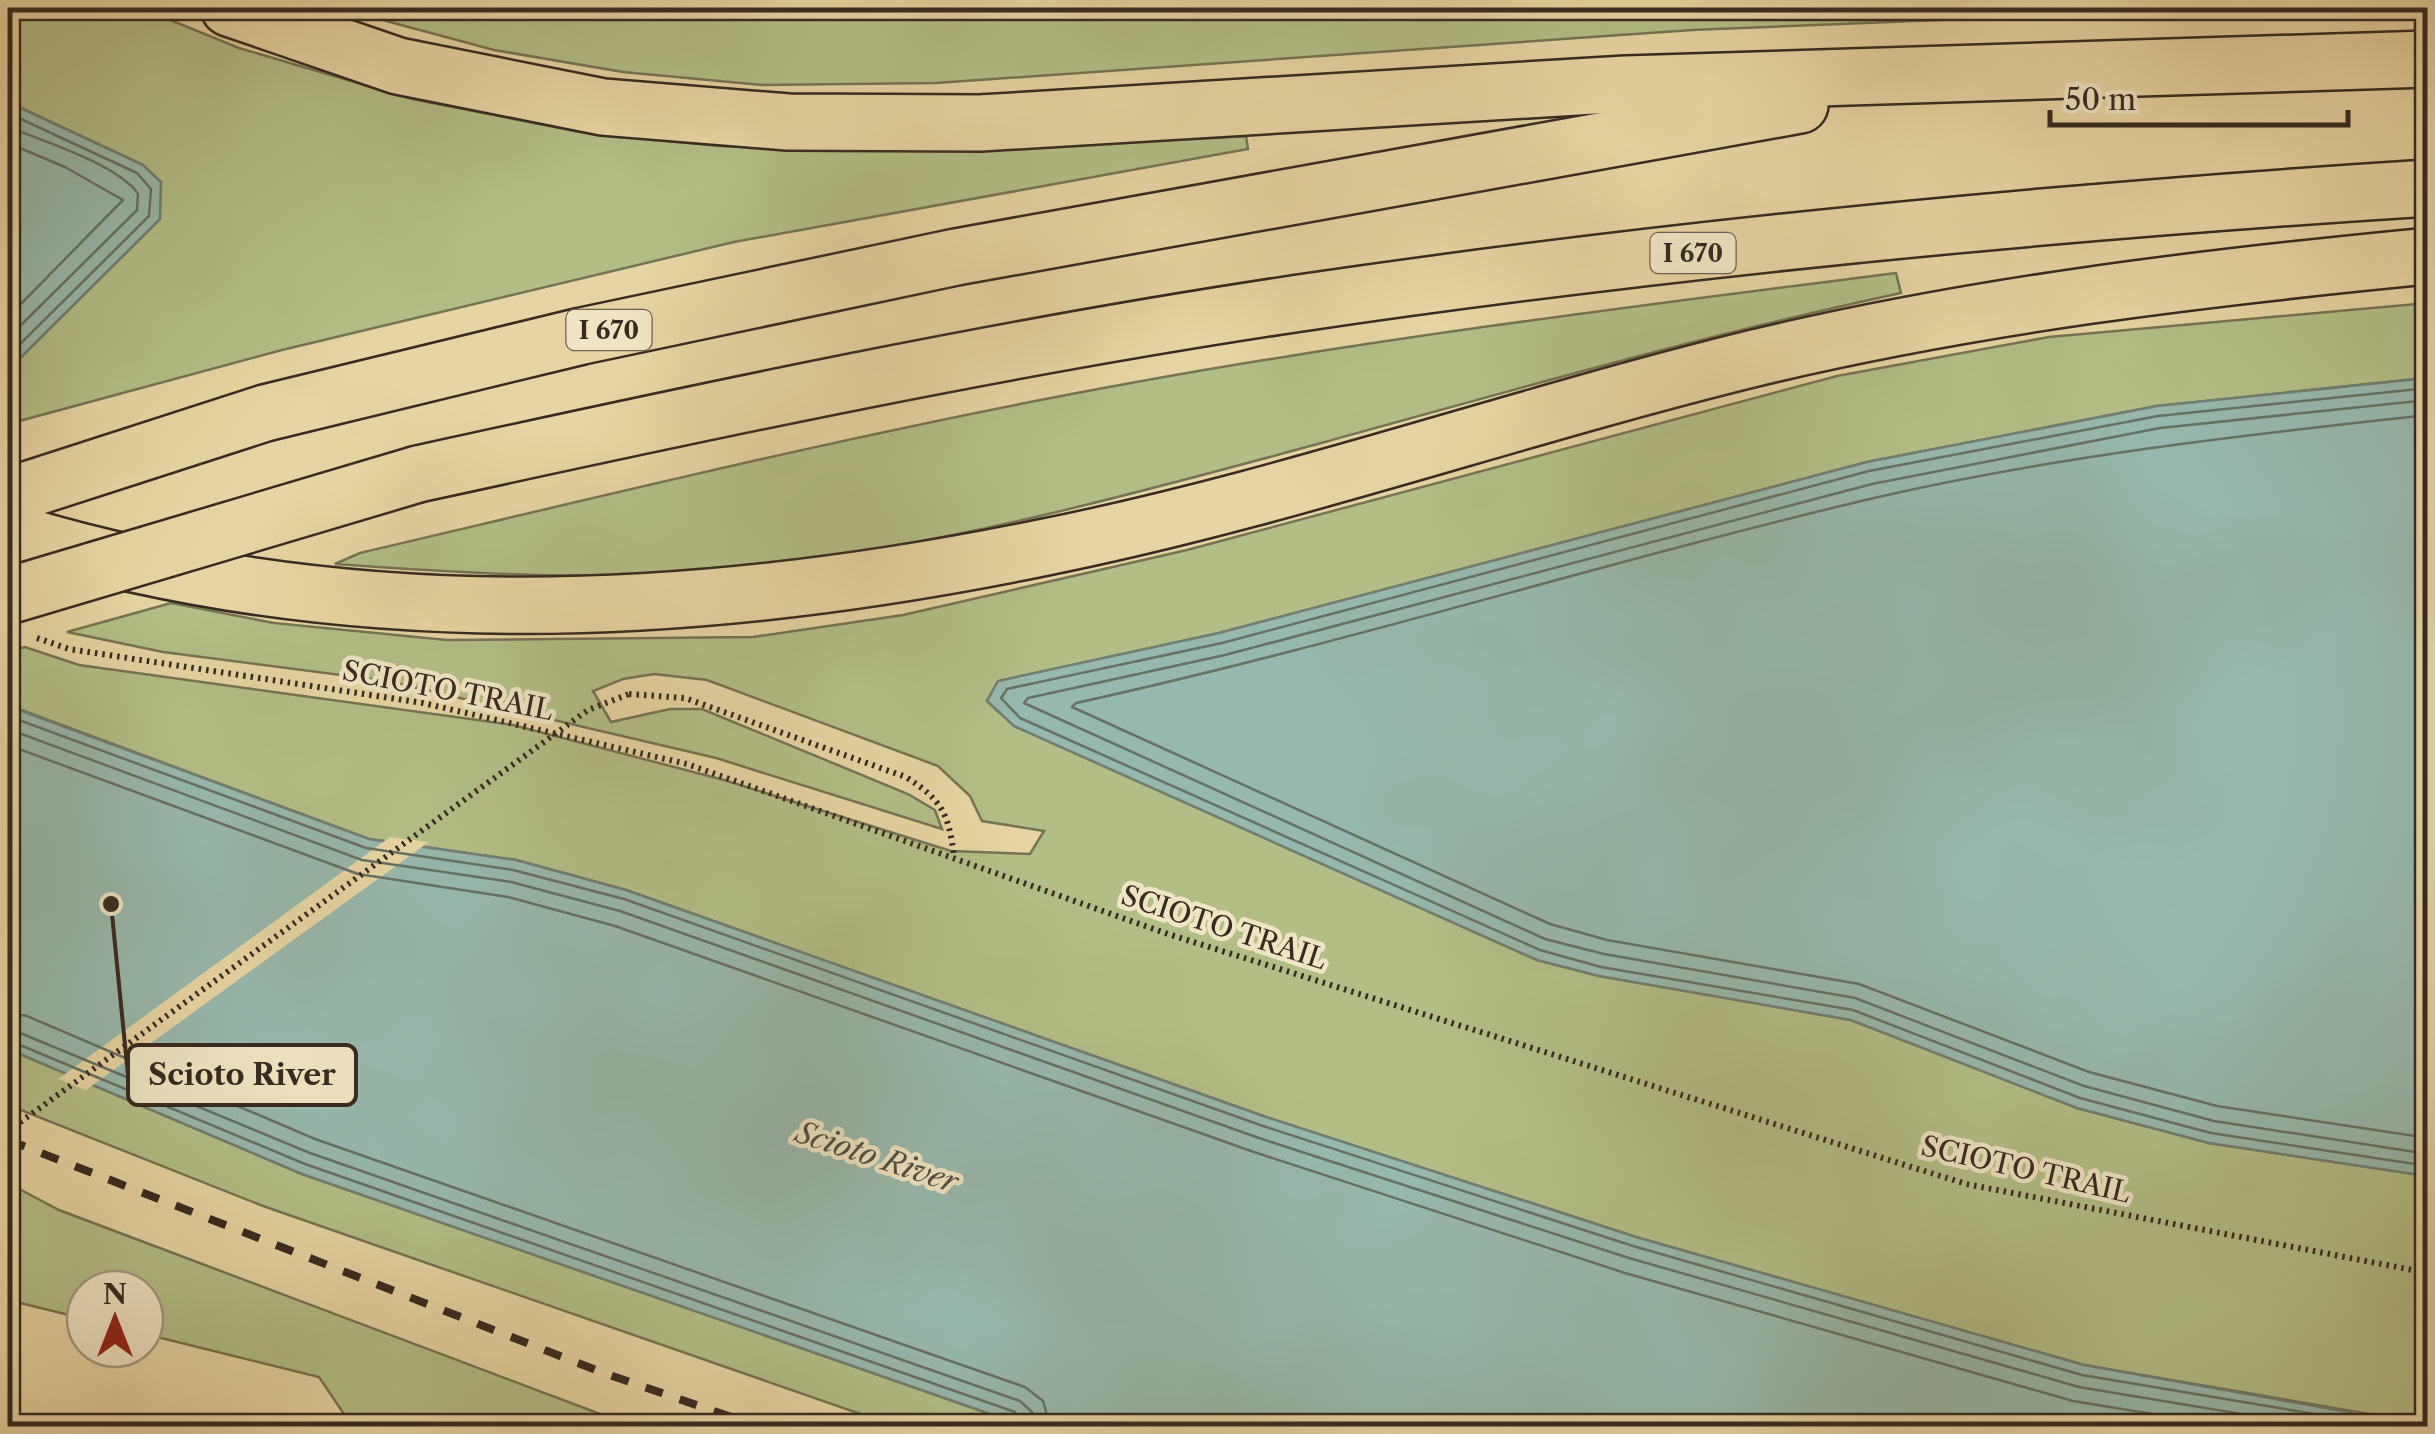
<svg xmlns="http://www.w3.org/2000/svg" width="2435" height="1434" font-family="'Libre Caslon Text',serif">
<rect width="100%" height="100%" fill="#e6d5a2"/>
<filter id="stains"><feTurbulence type="fractalNoise" baseFrequency=".002" numOctaves="4"/><feColorMatrix values="0 0 0 0 .2 0 0 0 0 .09 0 0 0 0 .02 0 0 0 .5 -.17"/></filter>
<radialGradient id="worn" r=".72"><stop offset=".6" stop-color="#630" stop-opacity="0"/><stop offset="1" stop-color="#630" stop-opacity=".3"/></radialGradient>
<!-- green -->
<g fill="#b3be86" stroke="#757454" stroke-width="2.5">
<path d="M 8,8 L 141,8 L 239,48 L 412,99 L 580,132 L 719,146 L 976,150 L 1246,136 L 1248,149 L 734,242 L 282,350 L 8,424 L 8,370 L 160,219 L 143,165 L 8,102 Z"/>
<path d="M 338,8 L 2235,8 L 1692,30 L 936,83 L 762,85 L 623,72 L 494,50 Z"/>
<path d="M 1896,273 L 1901,293 C 1706,335 1516,389 1325,442 C 1134,494 942,547 744,568 C 607,582 473,574 335,564 L 360,553 C 620,492 879,428 1142,381 C 1392,336 1645,305 1896,273 Z"/>
<path d="M 2427,303 L 2427,378 L 2157,406 L 1867,462 L 1219,633 L 999,681 L 987,701 L 1014,726 L 1537,960 L 1599,976 L 1851,1020 L 2077,1108 L 2209,1143 L 2427,1176 L 2427,1424 L 2084,1365 L 1636,1237 L 1266,1117 L 626,890 L 516,860 L 369,839 L 8,705 L 8,652 L 25,647 L 79,665 L 513,725 L 724,780 L 951,851 L 1030,854 L 1044,831 L 982,821 L 970,796 L 938,766 L 707,680 L 654,674 L 623,679 L 593,691 L 611,722 L 670,709 L 702,709 L 908,794 L 935,810 L 942,829 L 716,758 L 387,681 L 163,652 L 67,632 L 171,603 L 274,623 L 447,640 L 753,637 L 903,615 L 1187,550 L 1837,376 L 2049,337 Z"/>
<path d="M 8,1049 L 302,1174 L 1025,1426 L 895,1426 L 263,1206 L 8,1105 Z"/>
<path d="M 8,1183 L 59,1210 L 632,1426 L 352,1426 L 319,1377 L 145,1334 L 145,1289 L 85,1289 L 85,1319 L 8,1300 Z"/>
</g>
<!-- water -->
<g fill="#97b8ac" stroke="#717f74" stroke-width="2.5">
<path d="M 8,102 L 143,165 L 161,182 L 160,219 L 8,370 Z"/>
<path d="M 2427,378 L 2427,1176 L 2209,1143 L 2077,1108 L 1851,1020 L 1599,976 L 1537,960 L 1014,726 L 987,701 L 998,681 L 1219,633 L 1867,462 L 2157,406 Z"/>
<path d="M 8,706 L 369,839 L 516,860 L 626,890 L 1266,1117 L 1636,1237 L 2084,1365 L 2427,1426 L 1025,1426 L 302,1174 L 8,1049 Z"/>
</g>
<!-- pier -->
<path fill="#e6d5a2" d="M 390,837 L 429,842 L 86,1090 L 58,1079 Z"/>
<g fill="none" stroke-linecap="round" stroke-linejoin="round">
<!-- shore -->
<g stroke="#677166" stroke-width="2.5">
<path d="M 8,113 L 137,173 L 151,189 L 149,216 L 8,356"/>
<path d="M 8,127 C 41,140 119,165 138,194 L 137,210 L 8,338"/>
<path d="M 8,143 L 65,167 L 123,200 L 8,317"/>
<path d="M 2428,388 L 2158,416 L 1869,471 L 1222,643 L 1007,689 L 1001,698 L 1020,718 L 1540,950 L 1601,967 L 1853,1010 L 2080,1098 L 2211,1133 L 2428,1166"/>
<path d="M 2428,400 L 2160,428 L 1872,484 L 1225,655 L 1028,698 L 1024,703 L 1545,939 L 1604,954 L 1855,998 L 2084,1086 L 2214,1121 L 2428,1154"/>
<path d="M 2428,415 C 2242,435 2057,456 1874,498 C 1607,561 1345,644 1076,703 L 1072,707 L 1550,924 L 1607,940 L 1859,984 L 2089,1072 L 2217,1106 L 2428,1138"/>
<path d="M 8,716 L 366,848 L 513,870 L 624,899 L 1263,1126 L 1633,1246 L 2082,1375 L 2386,1426"/>
<path d="M 8,729 L 362,860 L 511,882 L 620,911 L 1259,1138 L 1629,1258 L 2079,1387 L 2313,1426"/>
<path d="M 8,745 L 358,874 L 508,897 L 615,926 L 1254,1152 L 1625,1273 L 2073,1401 L 2226,1426"/>
<path d="M 8,1013 L 27,1016 L 315,1139 L 1025,1387 L 1043,1401 L 1050,1426"/>
<path d="M 8,1028 L 310,1153 L 1020,1401 L 1032,1412 L 1035,1426"/>
<path d="M 8,1040 L 305,1164 L 1015,1412 L 1022,1426"/>
</g>
<defs>
<g id="highway">
<path d="M 229,8 L 398,66 L 603,107 L 788,122 L 980,123 L 1626,84 L 2428,59"/>
<path d="M 418,474 C 710,410 1004,347 1300,303 C 1674,248 2050,212 2428,188"/>
<path d="M 8,496 L 265,413 L 582,336 L 956,257 L 1800,105"/>
<path d="M 8,531 C 349,635 691,619 1036,549 C 1279,501 1514,417 1755,358 C 1976,305 2201,278 2428,256"/>
</g>
</defs>
<!-- highway casing -->
<use href="#highway" stroke="#372a21" stroke-width="60"/>
<!-- path -->
<g stroke="#372a21" stroke-width="6" stroke-dasharray="2.5 5" stroke-linecap="butt">
<path d="M 37,638 L 69,649 L 423,703 L 687,764 L 1168,934 L 1966,1184 L 2428,1273"/>
<path d="M 629,694 L 685,698 L 906,777 C 942,800 949,814 954,857"/>
</g>
<!-- highway -->
<use href="#highway" stroke="#e6d5a2" stroke-width="55"/>
<!-- rail -->
<path stroke="#372a21" stroke-width="8" stroke-dasharray="18 18" stroke-linecap="butt" d="M 8,1140 L 601,1372 L 757,1426"/>
<defs>
<path id="highway-bridge" d="M 8,596 L 418,474"/>
</defs>
<!-- highway-bridge casing -->
<use href="#highway-bridge" stroke="#372a21" stroke-width="60" stroke-linecap="butt"/>
<!-- path-bridge -->
<path stroke="#372a21" stroke-width="6" stroke-dasharray="2.5 5" stroke-linecap="butt" d="M 8,1131 L 588,710 L 629,694"/>
<!-- highway-bridge -->
<use href="#highway-bridge" stroke="#e6d5a2" stroke-width="55"/>
</g>
<g text-anchor="middle" dominant-baseline="central" stroke-width="9" stroke-linejoin="round" paint-order="stroke">
<!-- shield labels -->
<g fill="#efe4c3" stroke="#6e6252" stroke-width="2.5">
<rect x="1650.5" y="233" width="85" height="40" rx="8"/>
<rect x="566.5" y="310" width="85" height="40" rx="8"/>
</g>
<g font-size="25" font-weight="bold" fill="#372a21">
<text x="1693" y="253">I 670</text>
<text x="609" y="330">I 670</text>
</g>
<!-- street labels -->
<g font-size="28" fill="#372a21" stroke="#efe4c3">
<text transform="translate(448 690) rotate(11)">SCIOTO TRAIL</text>
<text transform="translate(1224 927) rotate(18)">SCIOTO TRAIL</text>
<text transform="translate(2026 1169) rotate(13)">SCIOTO TRAIL</text>
</g>
<!-- water labels -->
<g font-size="30" font-style="italic" fill="#4f4e44" stroke="#efe4c3">
<text transform="translate(877 1157) rotate(18)">Scioto River</text>
</g>
</g>
<!-- callouts -->
<path fill="none" stroke="#372a21" stroke-width="4" d="M111 904L128 1075"/>
<circle fill="#372a21" stroke="#efe4c3" stroke-width="4" cx="111" cy="904" r="10"/>
<rect fill="#efe4c3" stroke="#372a21" stroke-width="4" x="128" y="1045" width="228" height="60" rx="10"/>
<g font-size="30" text-anchor="middle" font-weight="bold" fill="#372a21">
<text x="242" y="1085">Scioto River</text>
</g>
<!-- margin -->
<rect width="2435" height="1434" fill="none" stroke="#e6d5a2" stroke-width="40"/>
<rect x="10" y="10" width="2415" height="1414" fill="none" stroke="#372a21" stroke-width="5"/>
<rect x="20" y="20" width="2395" height="1394" fill="none" stroke="#372a21" stroke-width="2.5"/>
<!-- north arrow -->
<g transform="translate(115 1319)"><circle r="48" fill="#efe4c3" stroke="#a59a82" stroke-width="2.5"/>
<path d="M0-8L18 38L0 25L-18 38Z" fill="#8f2418"/>
<text y="-15" font-size="28" font-weight="bold" text-anchor="middle" fill="#372a21">N</text>
</g>
<!-- scale -->
<path d="M2050 110v15h298v-15" fill="none" stroke="#372a21" stroke-width="5"/>
<text x="2065" y="110" font-size="30" fill="#372a21" stroke="#efe4c3" stroke-width="8" paint-order="stroke">50 m</text>
<rect width="100%" height="100%" filter="url(#stains)"/>
<rect width="100%" height="100%" fill="url(#worn)"/>
</svg>
